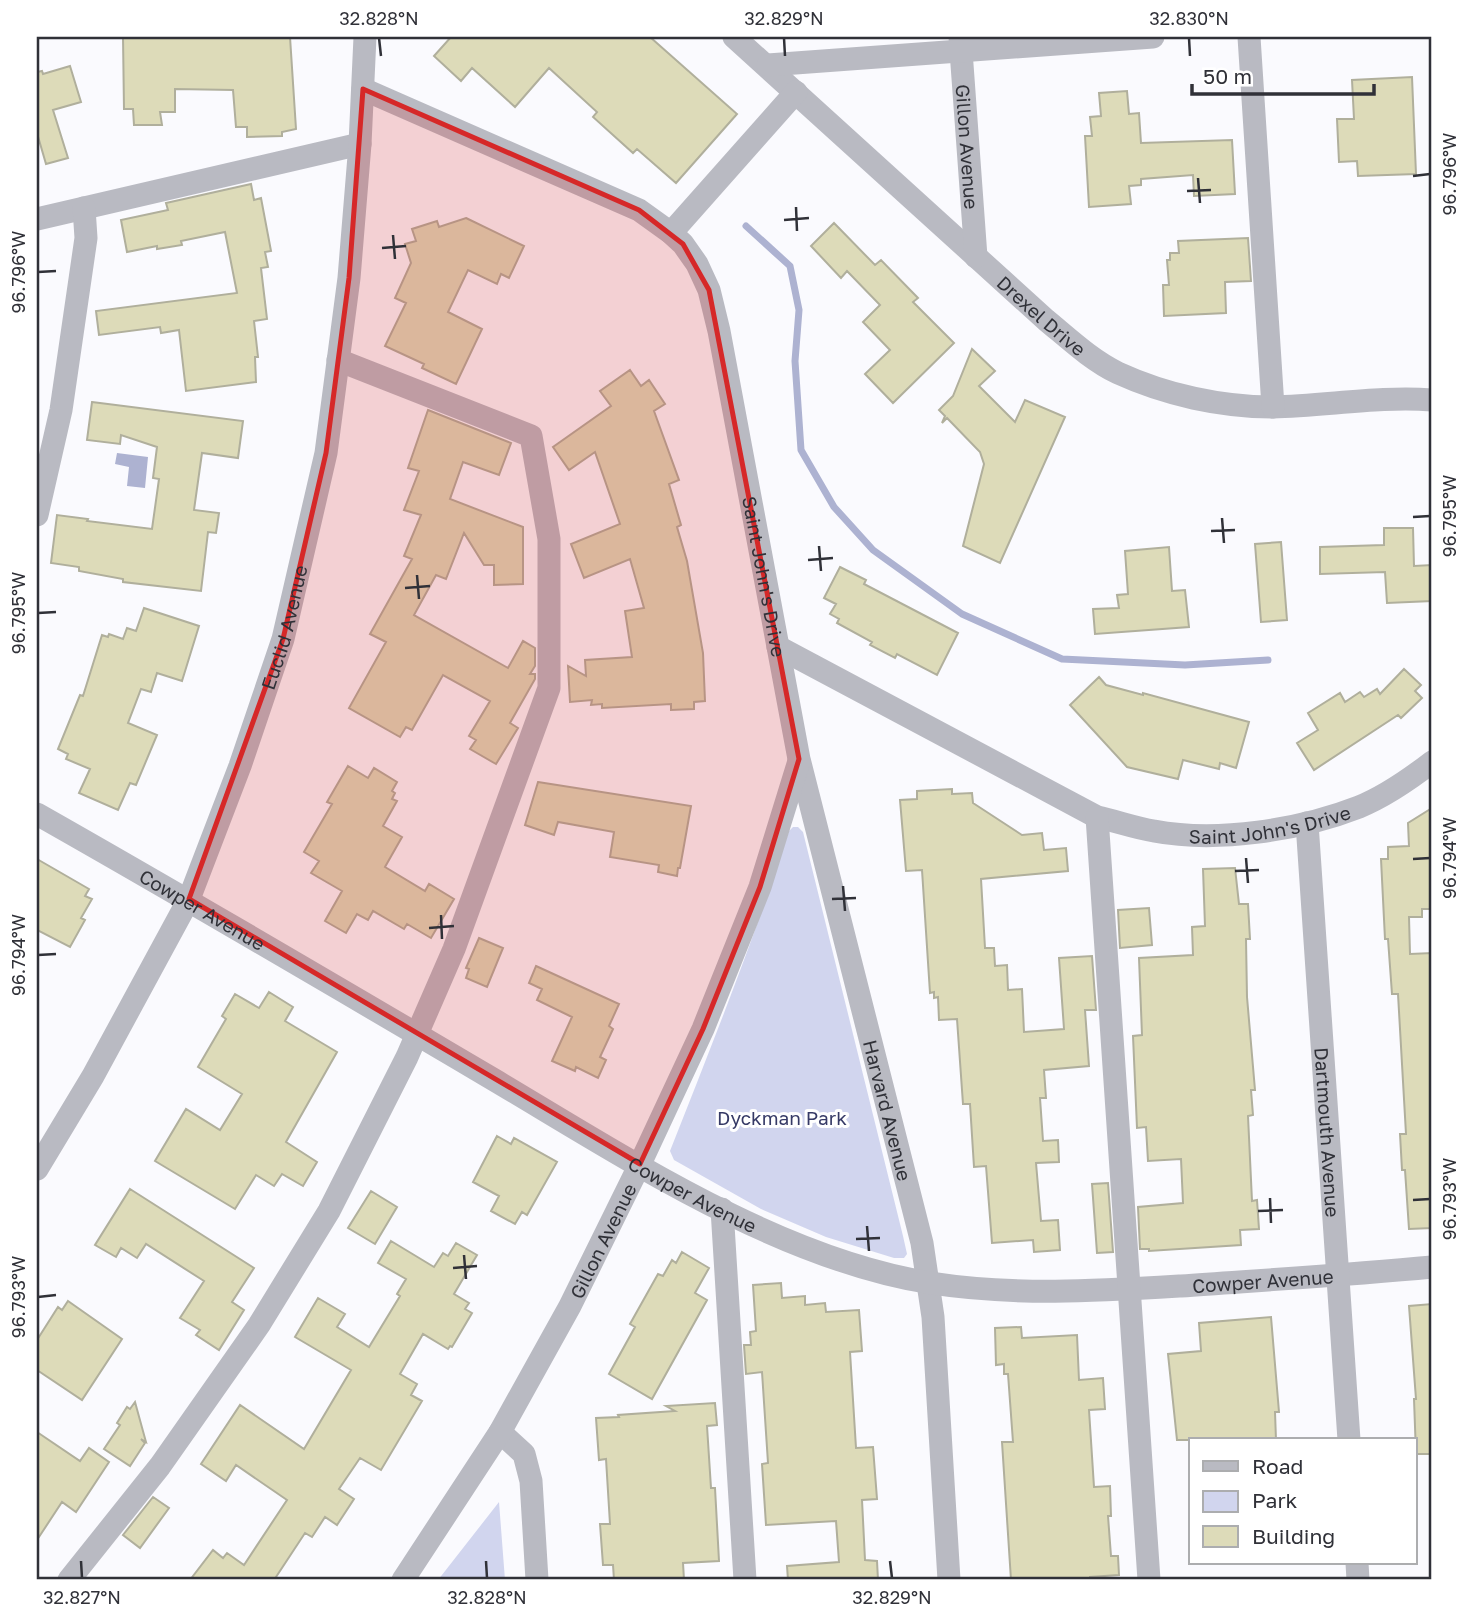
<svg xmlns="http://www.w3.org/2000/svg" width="1469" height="1617" font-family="'Golos Text',sans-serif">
  <rect width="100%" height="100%" fill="#fafafe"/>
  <path fill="#d1d5ee" d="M793,827H798L803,832L903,1236L907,1254L904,1258H894L826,1237L761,1209L674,1160L670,1151C712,1045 754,939 789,831Z
    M499,1502L505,1580H438Z"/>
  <path fill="#adb2d1" d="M117,453L148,457L145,488L127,486L129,467L115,464Z"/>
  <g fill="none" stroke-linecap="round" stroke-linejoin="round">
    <path stroke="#adb2d1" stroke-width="7" d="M746,226L790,266L799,310L795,361L801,450L834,507L873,550L962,614L1062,659L1185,665L1268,660"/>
  </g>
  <path fill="#dddbb9" stroke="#b0af9c" stroke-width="2" d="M123,37H290L296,129L282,132V136L247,137V127H236L233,90L175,89V112H160L162,125H134L133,109H124Z
    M451,37H650L737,114L676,183L637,149L633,153L593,117L597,112L549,68L515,107L472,68L461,81L434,56Z
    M70,66L81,102L53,110L68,158L46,164L37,133V72L42,71L43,74Z
    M1412,77L1416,174L1358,176L1357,161L1339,162L1337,119H1354L1352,80Z
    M1127,91L1129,114L1139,113L1141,143L1232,140L1235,194L1194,196L1193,175L1141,179V185L1129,186L1131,204L1089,207L1085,136H1092L1090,117L1101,116L1099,93Z
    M251,184L254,200L261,198L271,251L265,252L268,267L261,268L267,319L254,321L258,357H255L256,382L186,391L179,330L161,333L160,327L99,335L96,311L237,293L225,232L181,241L182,245L157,249V246L127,252L121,220L168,210L166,203Z
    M466,218L524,246L509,278L501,274L497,284L468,270L448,312L482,329L456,384L422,368L424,364L385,346L406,303L395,298L411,263L405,244L416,241L412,229L437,221L439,227Z
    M834,223L875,265L881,260L918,298L913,302L954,343L893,403L865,374L890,350L863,322L880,305L847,271L841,278L811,246Z
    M1248,238L1251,281L1225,282L1226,313L1164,316L1163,285H1169L1167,260H1170V253H1179L1178,241Z
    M972,349L995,371L979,386L1015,422L1025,400L1065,417L1000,563L963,546L984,464L980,452L947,418L942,423L945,416L939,410L953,396Z
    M630,370L641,386L649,380L665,404L654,411L679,480L669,484L681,525L677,527L687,561L703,653L705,701L694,702V709L671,710V704L602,708V704L591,705L592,700L570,702L568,666L586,676L585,660L632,657L625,611L644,608L630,559L584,578L571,544L620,524L595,452L569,470L553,447L611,406L600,391Z
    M92,402L243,421L238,458L202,453L194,510L219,513L216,533L208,532L201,591L123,582V579L79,571V567L51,563L57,515L88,519L87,521L152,529L159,479L153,478L157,447L121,435L120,444L87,440Z
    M428,410L511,443L499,475L463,462L450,499L523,527V584L494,585V565H484L464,533L446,579L436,575L414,615L508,668L523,641L535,648V666L530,674H535V679L510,723L518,728L496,764L470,749L476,740L469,736L490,701L443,675L412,730L406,727L400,737L349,708L386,642L370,634L412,559L404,556L421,515L404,510L419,471L408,468Z
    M1384,528H1413L1414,566L1432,565V601L1387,603L1385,572L1320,574V547L1384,545Z
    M1281,542L1287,620L1261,622L1255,544Z
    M1169,547L1172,591L1185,590L1189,627L1095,634L1093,609L1119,608L1117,595L1128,594L1125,551Z
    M840,567L866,580L864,584L958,633L937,675L897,654L895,658L870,645L872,642L837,623L839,619L830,614L836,604L824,598Z
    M144,608L199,626L182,681L157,673L151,692L141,689L128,723L157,735L136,785L130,783L118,810L79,793L90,769L66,759L68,754L58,749L80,695L83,696L102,635L108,637L109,634L123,639L127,628L136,631Z
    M1404,669L1421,685L1415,691L1422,698L1401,718L1398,715L1314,770L1297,743L1318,730L1308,713L1340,693L1345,702L1360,692L1364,697L1377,689L1380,694Z
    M1099,677L1106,685L1143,695V693L1249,722L1236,768L1220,763L1219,769L1183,760L1178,779L1127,767L1070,705Z
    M348,766L368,778L374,768L397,782L392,791L395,793L392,799L397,801L383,826L402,837L385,867L425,891L429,884L454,899L431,938L407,924L404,929L373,911L368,920L357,914L346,933L325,921L342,891L311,873L319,861L304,852L332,804L327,802Z
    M538,782L691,806L680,868H678L677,876L658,872L659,865L610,857L614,832L558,822L554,835L525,825Z
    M952,789V794L972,793L973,803L1022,835L1042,833L1044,850L1066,848L1068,871L981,879L985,948H994L995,966L1007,965L1008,990L1022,989L1024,1032L1064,1029L1059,958L1092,956L1096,1010H1085L1089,1066L1044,1070L1046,1098H1040L1043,1141L1058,1140L1059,1162L1036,1163L1041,1221L1058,1220L1060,1250L1034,1252L1033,1240L992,1243L986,1166L974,1167L970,1104H963L957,1019L939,1020L938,997L934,998V992L930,993L922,870L906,871L900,800L917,799V791Z
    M1432,808V909H1422V917H1409L1410,954L1432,953V1228L1409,1229L1405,1170H1402L1400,1134H1406L1398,994H1392L1388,939H1385L1381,859H1388V847L1409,846L1408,823Z
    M37,859L89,889L85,896L92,899L81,918L85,920L70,947L37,930Z
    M1235,868L1239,904H1248L1250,939H1246L1247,997L1255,1090H1251L1253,1115L1248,1116L1252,1201L1257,1200L1259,1229L1240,1230L1241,1245L1149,1251V1249H1140L1138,1207L1183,1203L1181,1159L1148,1161L1146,1127L1137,1128L1133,1036L1142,1035L1139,958L1193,955L1192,927L1205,926L1203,869Z
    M1149,908L1152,945L1120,948L1118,910Z
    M479,938L503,948L487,987L466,978L469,969L466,968Z
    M536,966L619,1004L609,1026L613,1029L600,1057L606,1060L598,1078L576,1067L575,1071L552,1061L572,1017L537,1000L542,989L529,983Z
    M269,992L293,1007L285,1021L337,1052L286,1142L317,1162L303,1186L282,1174L274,1186L256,1175L235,1209L155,1161L186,1109L220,1130L242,1094L198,1067L226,1019L222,1016L235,994L259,1008Z
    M497,1136L511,1144L514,1138L557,1162L527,1215L522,1212L515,1224L491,1211L499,1196L473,1182Z
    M1108,1183L1113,1252L1097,1253L1092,1184Z
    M130,1189L254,1268L232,1302L244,1310L219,1350L196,1335L200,1330L180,1318L204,1281L146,1244L137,1258L121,1248L116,1257L95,1245Z
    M371,1191L397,1207L375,1244L348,1228Z
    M391,1241L434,1267L443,1253L448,1256L456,1243L477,1255L454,1294L469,1303L465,1309L472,1313L452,1347L450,1346L448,1349L423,1334L400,1374L417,1384L411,1395L422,1401L381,1470L360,1458L339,1489L354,1499L337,1525L325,1517L312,1537L305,1533L274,1580H190L213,1550L223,1558L227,1553L244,1565L287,1500L236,1465L226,1481L201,1464L240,1405L304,1449L351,1370L295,1337L318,1298L345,1314L337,1327L369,1347L400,1296L397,1294L406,1279L378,1263Z
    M682,1252L709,1268L695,1293L707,1300L652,1399L609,1374L635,1327L630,1324L658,1274L663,1276L672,1260L676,1263Z
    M781,1283L782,1298L805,1296V1305L825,1303L826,1312L859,1310L862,1351L850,1352L856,1448L873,1447L877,1499L862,1500L865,1560L877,1561L878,1580H788L787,1566L839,1562L836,1521L766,1525L762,1464L768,1463L762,1372L746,1374L744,1345H751L750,1332L756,1331L753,1285Z
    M68,1301L122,1339L82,1400L37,1370V1340L58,1307L62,1310Z
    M1432,1304V1454H1416L1414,1399H1416L1409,1306Z
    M1271,1317L1279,1412H1275L1276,1440H1177L1168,1354L1201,1351L1199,1323Z
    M1021,1327L1022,1338L1077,1335L1079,1380L1103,1378L1105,1409L1089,1410L1094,1487L1110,1486L1111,1516H1108L1111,1556H1118L1119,1575L1090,1577V1580H1011L1002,1442H1013L1008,1374H1004V1364L996,1365L995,1328Z
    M135,1402L146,1442L141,1439L145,1443L130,1466L104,1449L120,1425L117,1423L127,1407L130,1409Z
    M715,1403L717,1425L707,1426L711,1488H715L719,1561L683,1563L684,1580H614L613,1565H603L600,1524H610L606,1459L599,1460L596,1418L619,1417L618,1415L675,1411L666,1406Z
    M37,1432L80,1461L89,1448L109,1462L76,1512L62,1502L37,1540Z
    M153,1497L169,1508L140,1548L123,1535Z"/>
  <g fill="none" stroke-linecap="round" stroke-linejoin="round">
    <g stroke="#b9bac2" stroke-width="23">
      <path id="s1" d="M734,37L1046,320C1068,338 1091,360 1118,373C1166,395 1221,407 1273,407C1326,406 1379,396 1432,400"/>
      <path id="s2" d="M960,37L976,257"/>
      <path d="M1249,37L1273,407"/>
      <path d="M768,65L1153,37"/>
      <path id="s3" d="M363,89L639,210L671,233L683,244L697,264L709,290L719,331L799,759L922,1243L933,1317L949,1580"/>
      <path d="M37,219L360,144"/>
      <path d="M671,233L796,92"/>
      <path d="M37,515L61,410L86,238L84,208"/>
      <path id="s4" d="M778,647L1097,817C1116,821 1135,828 1154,831C1217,843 1300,830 1359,807C1386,796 1410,779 1432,762"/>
      <path id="s5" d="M37,814C189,900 340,989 491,1078C623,1156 778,1259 931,1283C1015,1296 1097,1291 1181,1286C1265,1280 1349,1275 1432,1267"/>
      <path d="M1097,817L1149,1580"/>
      <path id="s6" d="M1307,823L1349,1440"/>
      <path id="s7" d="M37,1169L93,1076L189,899L240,766L283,639L326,453L349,278L360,144L365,37"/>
      <path d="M722,1209L745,1580"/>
      <path d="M500,1432L524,1454L531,1481L537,1580"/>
      <path d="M1357,1563L1358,1580"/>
      <path d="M69,1580L160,1466L259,1325L329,1211L407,1057L454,949L549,688V539L531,436L338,360"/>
      <path id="s8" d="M403,1580L500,1432L570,1306L640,1164L703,1029L760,887L799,761"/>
    </g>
  </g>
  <path fill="#d62828" fill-opacity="0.2" stroke="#d62828" stroke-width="5" stroke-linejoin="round" d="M363,89L639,210L683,244L709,290L799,759L760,887L703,1029L640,1164L189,899L283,639L326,453L349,278Z"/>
  <path fill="none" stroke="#303138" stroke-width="2.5" d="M379,38L381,56M784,38L785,56M1189,38L1190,56M1413,176L1430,174M1198,178L1200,203M1187,191L1211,190M796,207L797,231M784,220L809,218M393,235L395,259M382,248L406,246M38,272L56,271M1413,517L1430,516M1222,518L1224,543M1211,531L1235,530M819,546L821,571M808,560L833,558M417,575L419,599M405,588L430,586M38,613L56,612M1246,858L1248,883M1413,859L1430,858M1235,871L1259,870M843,886L845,911M832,899L856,898M441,915L442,939M429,928L454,926M38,955L56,954M1270,1198L1271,1223M1413,1200L1430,1199M1258,1211L1283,1210M867,1226L869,1251M856,1239L880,1238M464,1255L466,1279M453,1268L477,1266M38,1297L56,1295M81,1561L82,1578M486,1561L487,1578M890,1561L892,1578"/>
  <g text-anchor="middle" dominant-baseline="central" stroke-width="6" stroke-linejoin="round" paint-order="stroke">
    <g font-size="19" fill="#303138" stroke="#fff">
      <text stroke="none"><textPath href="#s2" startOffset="110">Gillon Avenue</textPath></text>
      <text stroke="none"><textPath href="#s1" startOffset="415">Drexel Drive</textPath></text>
      <text stroke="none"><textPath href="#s3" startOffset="702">Saint John's Drive</textPath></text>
      <text stroke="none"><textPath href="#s7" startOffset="598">Euclid Avenue</textPath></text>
      <text stroke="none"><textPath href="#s4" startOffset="537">Saint John's Drive</textPath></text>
      <text stroke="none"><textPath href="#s5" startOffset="191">Cowper Avenue</textPath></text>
      <text stroke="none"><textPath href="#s3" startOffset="1250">Harvard Avenue</textPath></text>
      <text stroke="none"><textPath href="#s6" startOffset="310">Dartmouth Avenue</textPath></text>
      <text stroke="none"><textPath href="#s5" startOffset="758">Cowper Avenue</textPath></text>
      <text stroke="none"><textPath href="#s8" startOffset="394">Gillon Avenue</textPath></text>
      <text stroke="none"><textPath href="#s5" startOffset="1346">Cowper Avenue</textPath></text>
    </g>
    <g font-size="19" fill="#363a66" stroke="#fff">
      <text x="782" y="1117">Dyckman Park</text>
    </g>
  </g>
  <rect width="1469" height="1617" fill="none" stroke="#ffffff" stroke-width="77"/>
  <rect x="1189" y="1438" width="228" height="126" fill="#ffffff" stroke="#acadaf" stroke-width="2"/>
  <rect x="1203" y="1461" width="35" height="10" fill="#b9bac2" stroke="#acadaf" stroke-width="2"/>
  <text x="1252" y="1474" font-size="21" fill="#303138">Road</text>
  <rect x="1203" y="1491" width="35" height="21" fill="#d1d5ee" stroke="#acadaf" stroke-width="2"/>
  <text x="1252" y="1508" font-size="21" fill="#303138">Park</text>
  <rect x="1203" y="1526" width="35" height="21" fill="#dddbb9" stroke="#acadaf" stroke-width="2"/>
  <text x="1252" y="1544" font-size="21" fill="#303138">Building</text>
  <path d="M1192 84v10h182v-10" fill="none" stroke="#303138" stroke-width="3.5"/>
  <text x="1203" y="84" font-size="21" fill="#303138" stroke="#ffffff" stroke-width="5" paint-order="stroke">50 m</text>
  <rect x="38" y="38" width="1392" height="1540" fill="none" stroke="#303138" stroke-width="2.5"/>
  <g font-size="18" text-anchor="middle" fill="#303138">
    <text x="379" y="25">32.828°N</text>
    <text x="784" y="25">32.829°N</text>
    <text x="1189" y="25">32.830°N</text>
    <text transform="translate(1450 174) rotate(-90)" y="6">96.796°W</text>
    <text transform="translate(19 272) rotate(-90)" y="6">96.796°W</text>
    <text transform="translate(1450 516) rotate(-90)" y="6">96.795°W</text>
    <text transform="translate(19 613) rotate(-90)" y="6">96.795°W</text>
    <text transform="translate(1450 858) rotate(-90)" y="6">96.794°W</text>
    <text transform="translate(19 955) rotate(-90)" y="6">96.794°W</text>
    <text transform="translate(1450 1199) rotate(-90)" y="6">96.793°W</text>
    <text transform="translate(19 1297) rotate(-90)" y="6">96.793°W</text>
    <text x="82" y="1604">32.827°N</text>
    <text x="487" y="1604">32.828°N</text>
    <text x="892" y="1604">32.829°N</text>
  </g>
</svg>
